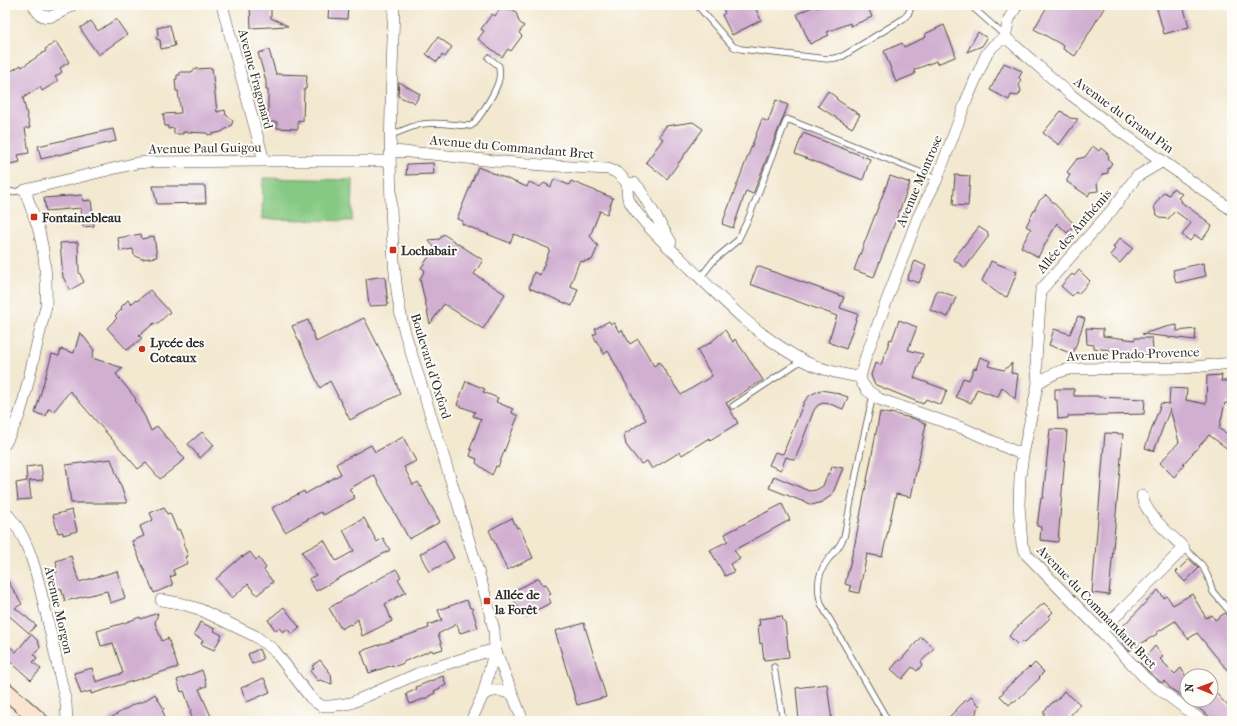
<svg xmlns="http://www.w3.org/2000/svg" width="1237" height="726" font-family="'IM FELL French Canon',serif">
  <rect width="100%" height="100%" fill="#fdfcf7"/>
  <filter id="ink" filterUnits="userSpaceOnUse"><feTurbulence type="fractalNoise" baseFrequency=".025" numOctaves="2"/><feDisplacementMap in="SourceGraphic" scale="8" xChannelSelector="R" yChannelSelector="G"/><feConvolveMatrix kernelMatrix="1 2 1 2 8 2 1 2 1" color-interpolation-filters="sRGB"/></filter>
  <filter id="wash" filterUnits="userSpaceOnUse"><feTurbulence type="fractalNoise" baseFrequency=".012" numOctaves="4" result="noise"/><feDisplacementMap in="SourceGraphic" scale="16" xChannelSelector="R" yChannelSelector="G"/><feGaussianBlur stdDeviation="0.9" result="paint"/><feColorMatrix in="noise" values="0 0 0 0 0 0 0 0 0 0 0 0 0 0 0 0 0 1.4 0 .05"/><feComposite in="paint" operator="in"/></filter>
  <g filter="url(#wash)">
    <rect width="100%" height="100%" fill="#f3e8d0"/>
    <path fill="#86c983" stroke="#587a57" d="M263,178L353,180L352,221L262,219Z"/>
    <g id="blocks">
      <path fill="#d1afd1" d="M250,5H271V18L288,26L251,28Z
        M329,5H348L347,19L328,18Z
        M721,5H754L761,20L732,35L722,15L725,13Z
        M816,5L817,8L825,5H867L872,17L851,26L850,23L827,32L829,35L810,44L797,14Z
        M1048,5H1106L1075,56L1063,49L1064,46L1034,29Z
        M1156,5H1183L1189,27L1164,34Z
        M512,9L516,12L519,22L524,26L519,33L522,36L511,51L508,49L502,57L478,39L484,31L481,29L492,14L495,16L499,10Z
        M116,19L127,35L98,55L80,28L91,21L98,31Z
        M170,25L175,46L161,49L160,40L156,39L158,34L157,28Z
        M944,25L955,53V57L937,64L936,61L914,70L915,74L896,82L884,51L902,43L904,47L926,37L925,34Z
        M978,32L987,38L982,46L967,52Z
        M438,37L452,47L445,57L442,55L437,62L426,54Z
        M56,42L69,62L60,68L62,72L55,77L58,81L42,91L40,87L23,98L30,128H25L29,153L18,155L20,162L5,165V75L21,65L22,67L46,51L45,49Z
        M269,50L276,74L307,75L306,89H304L303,121L298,120V129L277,128V122H268V90H266V81L258,53Z
        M1004,63L1022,71L1019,78L1021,80L1019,84L1021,91L1018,96L1011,95L1009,100L990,90Z
        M212,68L217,112L225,110L226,115L233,121L231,126L221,132L208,135L207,133L183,132V134H174V128L168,129V126H165L163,114L181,113L178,91H176L175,79H177V75H180V72H192V71L196,69Z
        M399,82L420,94L415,103L410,100L409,101L398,96Z
        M828,91L837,98L836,99L860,115L852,128L818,106Z
        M776,100L788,105L753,194L746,191L733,228L722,224L762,119L768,122Z
        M1061,111L1070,118L1078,119L1059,145L1043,133Z
        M693,122L703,129L667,179L646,162L663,139L659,136L666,126Z
        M113,129L116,141L41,159L38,146Z
        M803,133L870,159L863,180L795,154Z
        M1093,146L1099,151L1101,148L1108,154L1109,160L1112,163L1108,169V173L1103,174L1097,183L1098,191L1090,192L1088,196L1067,182V180L1070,175L1067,172L1077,159L1085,157Z
        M433,163L434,174L406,175L407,164Z
        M478,167L527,187L529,182L540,187L544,183L551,187L554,179L569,185L571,181L613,198L607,214L600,211L590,236L598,246L592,260L579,262L570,286L578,289L572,306L529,288L534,272L540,275L550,249L514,234L510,243L462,224L463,221L457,219Z
        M955,175L970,176L968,206L953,205Z
        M890,176L910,183L874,277L854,270Z
        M153,186H205L206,203L157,204Z
        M1173,188L1182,194L1178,198L1182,201L1181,202L1207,221L1206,222L1212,226L1202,240L1195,235L1190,241L1182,235L1191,223L1175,211L1168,219L1161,218L1156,214L1154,206L1164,192L1169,195Z
        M82,195L83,201L91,200L94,226L83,227L81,208L46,211L44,198Z
        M1046,195L1075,225L1067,233L1057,223L1038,257L1021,247L1031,229L1026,226L1039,201Z
        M979,227L988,233V237L965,268L953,259Z
        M141,234L142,239L154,236L157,257L142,259L134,255L133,249L120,251L118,238Z
        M443,234L483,260L474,274L505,294L483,329L444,304L430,324L420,279L425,270L421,268L435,248L428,240L440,239Z
        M1120,238L1133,248L1120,263L1110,255L1115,249L1113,247Z
        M78,242L79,272L84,282L70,290L63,277L60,243Z
        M915,261L926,266L919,283L907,279Z
        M991,261L1017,272L1007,297L999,294L982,281Z
        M1203,263L1206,276L1176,283L1173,270Z
        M757,266L844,297L840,308L858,314L846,349L828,342L837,316L750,284Z
        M1079,270L1090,281L1078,294L1076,292L1072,296L1061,286L1072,274L1074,276Z
        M378,277H385L388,305L369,306L366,279Z
        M150,290L170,312L156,325L154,323L139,336L142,338L127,350L107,328L117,318L115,316L122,309L121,307L128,300L131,304L136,300L137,301Z
        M937,290L956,297L948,317L930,310Z
        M1078,316L1085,319L1073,354L1049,345L1054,329L1070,334Z
        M364,318L394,377L400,394L350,420L330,381L320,388L292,326L308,320L316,342Z
        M899,320L917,327L908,350L923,354L914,378L947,390L941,405L926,399L923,404L876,385L874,383L871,375L875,363L881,365L890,339L892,340Z
        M609,321L611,324L614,323L619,332L622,330L630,344L638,339L654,366L659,362L681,395L712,376L697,350L710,343L725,330L733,342L735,339L763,380L726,403L738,423L710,440L709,438L682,455L680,452L652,469L647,461L641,464L626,445L624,434L646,420L608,351L604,354L593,335L597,333L595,329Z
        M1177,325V331L1196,329L1195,340L1142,334L1166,327Z
        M1086,328L1103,329V336L1135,340V338H1152L1153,351H1149V356H1133V353L1094,348V345L1087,344Z
        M80,332L94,350L92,358L123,368L116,374L136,399L135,400L145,417L151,431L157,426L185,459L160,479L146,463L138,469L70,391L54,411L48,409L46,416L35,413L52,354L59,356L61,349L74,353Z
        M980,357L990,361L988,366L1004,370L1012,363L1011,373L1018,374L1015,399L1002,387L998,397L977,389L971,403L956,397L963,378L969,380L974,368L976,369Z
        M1222,375L1221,381H1232V403H1225L1219,429L1232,436V452L1209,435L1183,464L1184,465L1174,477L1160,463L1179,442L1170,409L1154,451L1145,448L1161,403L1169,404L1170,388L1187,389L1186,400L1206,404L1207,376Z
        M466,381L485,389L483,392L498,398L496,402L513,409L512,413L518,416L498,467L496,466L492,475L476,463L477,459L470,456L472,450L470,449L481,419L473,416L475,412L457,405Z
        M1055,389H1074V396H1098V397L1145,399L1144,414L1068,416V418L1058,419L1057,400H1055Z
        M821,390L833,392L848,397L843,409L830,404L823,403L818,405L814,410L795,460L786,457L781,470L769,465L775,452L783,454L804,402L810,395Z
        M880,412L890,414V413L915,419L926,424L911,497L896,494L882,557L867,554L859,593L850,591L851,586L845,584L855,543Z
        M1050,429L1067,430L1058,542L1040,540L1041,527L1037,526L1041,498H1043Z
        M202,432L214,445L200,458L188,444Z
        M1105,433L1123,434L1109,595L1092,593Z
        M403,437L416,461L404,467L413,485L418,482L440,522L409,539L374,475L349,489L355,498L323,515L321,512L285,532L272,508L304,491L305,494L341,474L336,464L371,445L375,452Z
        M111,459L127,503H71L66,465Z
        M41,465L43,480L29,481L31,499L18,500L16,483L27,481L26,467Z
        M832,466L843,468L832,495L822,502L812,505L769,488L774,476L809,491L816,490L823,486L828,473L830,474Z
        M782,504L790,520L734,550L740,559L730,564L734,572L725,576L710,550L728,541L725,534Z
        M164,507L167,514L170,513L177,530L179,529L185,543H183L188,556L185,557L188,563L173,570L175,575L170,577L173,585L154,593L132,541L144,536L140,526L153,520L150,513Z
        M72,510L77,531L63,535V532L58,533L53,515Z
        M364,518L377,542L383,538L390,550L316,591L309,579L316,575L302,552L324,540L336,561L354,551L343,530Z
        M512,518L517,528L519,527L522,533L533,558L507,570L489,530Z
        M444,540L454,558L429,572L420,554Z
        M250,552L256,560L259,558L266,568L264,570L273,582L257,595L248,584L232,598L216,579L242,556L243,557Z
        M71,556L79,582L117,571L125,598L110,603L107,591L65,601L61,588L52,591L48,574L57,572L56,567L57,566L56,561Z
        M1189,559L1199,568L1185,582L1176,572Z
        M396,569L401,577L398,579L406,592L385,604L392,621L362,636L358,619L351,625L350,624L341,629L329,608Z
        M5,576L22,604L15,608L36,625L29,633L6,613L5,614Z
        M539,578L543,585L546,584L551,594L548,596L551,603L526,615L523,609L520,610L514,600L518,598L514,591Z
        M1158,590L1164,598L1167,596L1173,605L1192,594L1206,618L1212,615L1215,620L1225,613L1232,620V676L1197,633L1188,639L1175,621L1156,633L1157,634L1129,651L1122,643L1124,642L1116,633Z
        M467,600L470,608H472L478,628L460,633L457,624L438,634L443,649L433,652L432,650L403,662L404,663L393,667V665L369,673L361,651L429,628L428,625L442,620L438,610Z
        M1044,603L1053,612L1049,616L1050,618L1024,643L1022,641L1018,645L1009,636L1023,621Z
        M284,607L300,628L292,634L287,629L283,632L279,628L276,631L268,620Z
        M158,613L155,623L162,641L168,638L178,667L91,694V691L81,694L74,673L92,668L96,682L123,673L113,643L101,646L97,631L124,623L140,617L141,619Z
        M782,616L783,621H785L789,657L764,660L762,643L760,644L758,625H760L759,619Z
        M200,622L215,629L214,631L222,635L214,650L201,644L203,640L194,635Z
        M584,623L606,697L577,705L555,631Z
        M31,634L38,641L40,647L34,655L37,658L33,662L41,669L31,680L5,657V642L16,652Z
        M921,637L934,648L921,662L923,664L917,671L912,667L902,679L891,669L899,660L900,661Z
        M1155,646L1163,657L1160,659L1175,674L1181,668L1187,678V699L1171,689L1164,681L1162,683L1151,674L1140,663Z
        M259,649L263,659L252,664L248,654Z
        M320,660L331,674L332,684L320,680L318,681L310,671L314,668L312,666Z
        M1035,663L1044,672L1039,677L1040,678L1015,702L1013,701L1009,705L1000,696L1004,691V690L1029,667L1030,668Z
        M202,670L207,686L199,689L213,721H193L190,712L191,711L184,691L181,692L177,680Z
        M443,676L446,685L434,691L435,693L429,696V697L410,704L406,694L417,689L416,687Z
        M264,678L270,692L247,702L241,688Z
        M827,684L832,721H799L796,688Z
        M1211,688L1226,704L1232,709V721H1215L1188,700H1211Z
        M1064,691L1080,704L1066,721H1051L1044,715V711L1054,701H1056Z
        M155,694L164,709L162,710L165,716L157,721H105L136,703V704L144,701Z
        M971,697L980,706L976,710L977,712L968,721H945L966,700L967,701Z"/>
    </g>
  </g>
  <g filter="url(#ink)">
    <use href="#blocks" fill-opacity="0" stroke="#494744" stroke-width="1"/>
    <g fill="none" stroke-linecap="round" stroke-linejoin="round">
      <g stroke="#494744" stroke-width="7">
        <path id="service" d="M697,5L729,42L734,47L741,49L827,59L835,58L843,56L903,19L908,14L912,5
          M970,5L1005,36
          M390,135C401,132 413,125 423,124C438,121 456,126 471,126C480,118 497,90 499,79C500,75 499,70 499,66L489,58
          M5,193L25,190
          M700,278L714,260L738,240L749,217L787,119L937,179
          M873,395L862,444L844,537C842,541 840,545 837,549C834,553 830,557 827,561C817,574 817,590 821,604L888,721
          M733,406L802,360
          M1184,548L1202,565L1208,577L1213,592L1232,614
          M774,667L783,721"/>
      </g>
      <g stroke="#494744" stroke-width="12">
        <path id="minor" d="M34,5C42,26 59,14 72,5
          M222,5L264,161
          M394,5C392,80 388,155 392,230C394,265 396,299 405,333L453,487L487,601L494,630L495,649L523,721
          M1005,37L1070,94L1108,123L1232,210
          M390,151C419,152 447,156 476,159C520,164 564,167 608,169C617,171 621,176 627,183C627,188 627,193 628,198C635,215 665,244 679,257C718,295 754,334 802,360C821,370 839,374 860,377L862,383L867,390L879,399L965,429L1023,455L1020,477L1019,505L1022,545L1027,555L1101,631L1146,679L1202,721
          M627,183H634L639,188L671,242
          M860,377L866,356L918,217L937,179L967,99L986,55L993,46L1005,37L1009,19L1017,5
          M1038,383C1048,376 1058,371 1070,369L1184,368L1232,363
          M5,444L19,416L24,399L46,306C47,281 45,255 39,231C35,217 29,204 25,190L137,163L148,162L264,161H390
          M1023,455L1038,383L1036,360L1041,290L1112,210L1136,177L1163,161
          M5,512C30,536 38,580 46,613C53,643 59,673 66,703L67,721
          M161,600L179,603L199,609L255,636L274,650L310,697L317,703L322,706H331L351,703L417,674L433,668L495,649
          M1101,631L1184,548C1170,534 1146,515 1142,496
          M483,695C494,689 502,690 513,695
          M471,721L483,695L495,649"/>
      </g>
      <g stroke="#494744" stroke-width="18">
        <path id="secondary" d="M5,690L40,721"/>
      </g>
      <use href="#service" stroke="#fff" stroke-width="5.5"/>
      <use href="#minor" stroke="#fff" stroke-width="11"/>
      <use href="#secondary" stroke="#fce5d0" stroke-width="16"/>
    </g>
  </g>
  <g fill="#c8321e" stroke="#fdfcf7" stroke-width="1.5">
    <rect x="30" y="213" width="8" height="8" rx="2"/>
    <rect x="389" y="246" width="8" height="8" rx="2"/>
    <circle cx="142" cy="349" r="4"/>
    <rect x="483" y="597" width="8" height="8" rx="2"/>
  </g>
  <g text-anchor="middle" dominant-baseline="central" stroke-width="4" stroke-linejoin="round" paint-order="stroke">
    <g font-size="13" fill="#2b2b2b" stroke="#fdfcf7">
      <text transform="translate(256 79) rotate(75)">Avenue Fragonard</text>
      <text transform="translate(1124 115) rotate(36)">Avenue du Grand Pin</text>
      <text transform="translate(512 147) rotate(5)">Avenue du Commandant Bret</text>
      <text transform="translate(205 148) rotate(-1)">Avenue Paul Guigou</text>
      <text transform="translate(919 181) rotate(-67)">Avenue Montrose</text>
      <text transform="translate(1074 231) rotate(-49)">Allée des Anthémis</text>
      <text transform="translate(1133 354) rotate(-2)">Avenue Prado-Provence</text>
      <text transform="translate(431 366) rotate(73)">Boulevard d'Oxford</text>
      <text transform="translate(1097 607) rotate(46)">Avenue du Commandant Bret</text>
      <text transform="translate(59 610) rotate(77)">Avenue Morgon</text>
    </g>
    <g font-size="13" font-weight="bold" fill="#2b2b2b" stroke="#fdfcf7" text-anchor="start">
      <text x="42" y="217">Fontainebleau</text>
      <text x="401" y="250">Lochabair</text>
      <text x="150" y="342">Lycée des<tspan x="150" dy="15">Coteaux</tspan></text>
      <text x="495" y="594">Allée de<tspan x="495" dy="15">la Forêt</tspan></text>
    </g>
  </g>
  <rect width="1237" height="726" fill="none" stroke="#fdfcf7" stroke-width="20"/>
  <g transform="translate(1199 688) rotate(271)"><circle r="19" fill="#fdfcf7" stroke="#a9a8a5"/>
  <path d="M0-3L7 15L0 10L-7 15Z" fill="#c8321e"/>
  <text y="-6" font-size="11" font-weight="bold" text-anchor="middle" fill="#2b2b2b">N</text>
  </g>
</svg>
